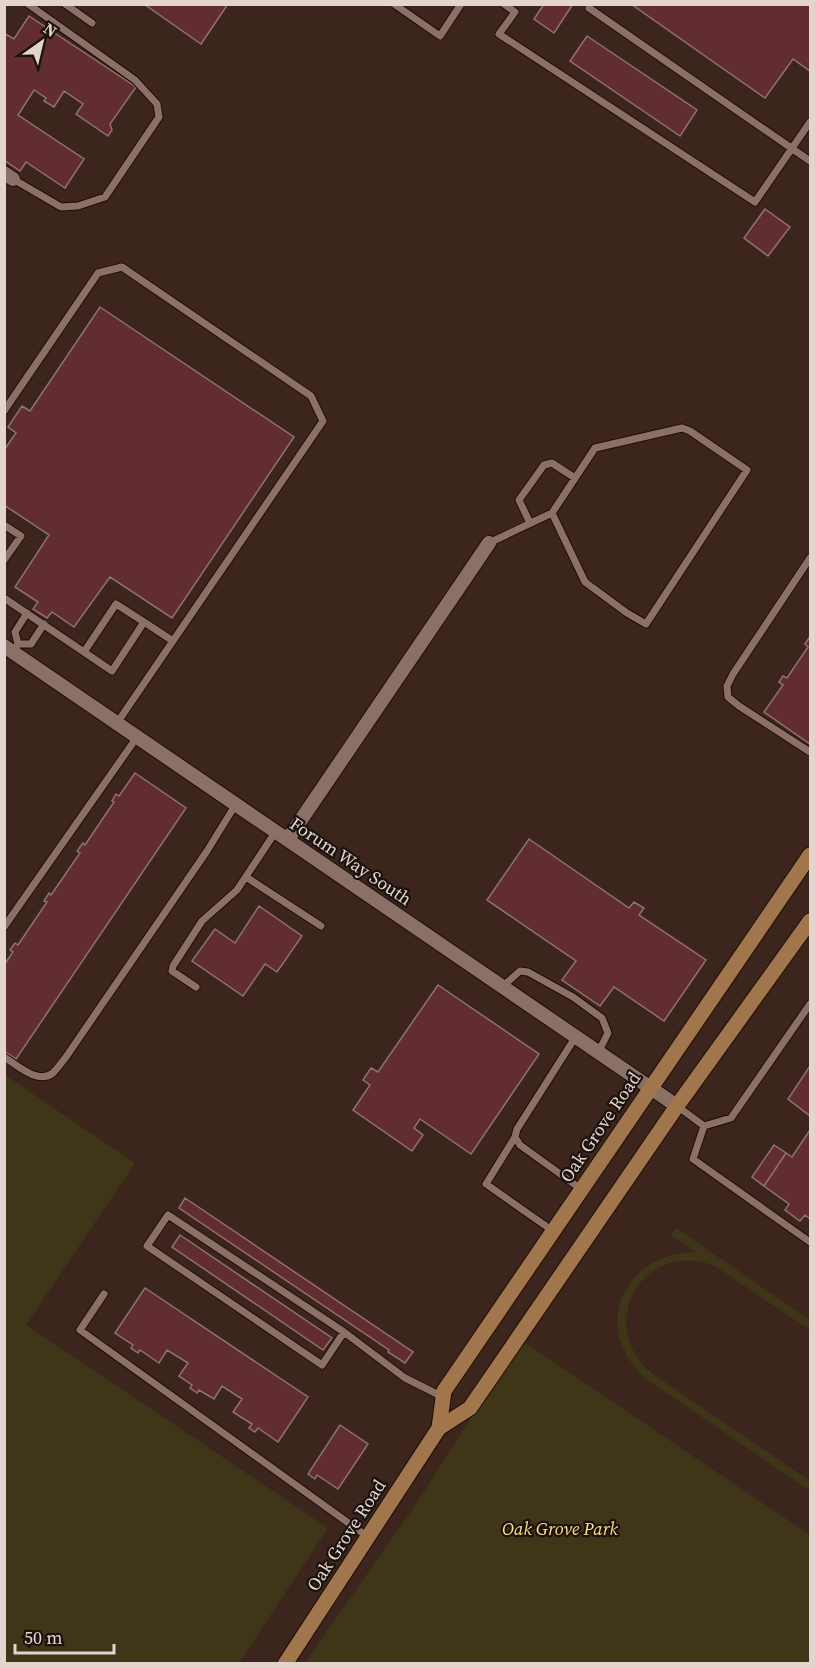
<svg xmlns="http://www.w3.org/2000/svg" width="815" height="1668" font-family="'Source Serif 4',serif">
  <rect width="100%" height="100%" fill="#3b251c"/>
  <path fill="#3f3518" d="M5,1075L135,1163L26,1325L328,1528L239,1663H5Z
    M676,1228L810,1320V1330L715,1266C643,1238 593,1325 653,1374L810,1481V1491L649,1381C589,1333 620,1253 695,1252L671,1235Z
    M521,1340L810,1535V1663L304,1664L416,1504Z"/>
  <path fill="#612d31" stroke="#8f7272" stroke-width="1.5" d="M144,4H228L201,44Z
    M544,4H573L554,33L534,19Z
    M631,4H810V71L793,59L765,98Z
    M29,16L136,87L110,124L112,130L108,136L76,114L83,104L64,91L54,107L44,101L46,98L34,90L18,115L84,159L65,188L26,162L20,171L4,160V33L14,39Z
    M587,36L697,110L680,136L570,61Z
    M765,209L790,227L768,256L744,238Z
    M100,307L294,437L172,618L110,577L74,627L52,612L47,618L33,609L38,602L15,587L49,535L4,505V450L16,433L8,427L22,406L30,411Z
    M809,638L810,639V744L764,712L783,685L779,682L783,676L787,678L808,647L805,644Z
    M135,773L186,808L16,1059L4,1051V965L13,952L10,950L15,943L18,945L47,902L44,901L49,893L51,895L80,853L77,851L83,843L85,845L114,802L112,801L116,794L119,796Z
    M529,839L629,908L634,902L644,908L639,915L706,960L664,1021L614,987L600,1006L562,980L576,961L487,900Z
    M259,906L302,936L277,972L265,964L243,996L192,961L215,929L235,943Z
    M438,985L539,1054L471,1154L420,1119L414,1128L423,1135L412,1151L353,1110L370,1085L363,1080L371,1068L378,1072Z
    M810,1066V1116L788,1099Z
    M810,1130V1219L805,1215L800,1221L785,1210L789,1204L764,1186L786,1153L792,1157Z
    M774,1145L786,1153L764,1186L752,1177Z
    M185,1198L413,1352L405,1363L388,1352L389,1350L179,1208Z
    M180,1235L332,1338L323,1350L172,1247Z
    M145,1288L308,1397L278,1442L258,1428L255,1432L249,1428L252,1424L233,1412L242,1399L222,1386L214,1399L199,1390L197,1393L190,1388L192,1385L179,1376L188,1363L167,1350L159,1363L140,1350L138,1353L131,1348L133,1345L115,1333Z
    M340,1425L368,1444L338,1489L317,1475L315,1479L308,1474Z"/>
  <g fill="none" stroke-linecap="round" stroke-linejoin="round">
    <g stroke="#210d06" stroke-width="9">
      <path id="lane" d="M65,4L92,23
        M394,4L440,36L461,4
        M504,4L515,12L499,34L755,202L810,122
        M589,8L810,161
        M13,179L61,207L78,206L105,197L159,117L157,104L135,80L28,4
        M4,411L98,273L122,267L311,396L323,421L117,723
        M530,523L519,500L544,465L552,463L575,478
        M4,525L21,536L4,560
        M489,543L552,513L595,448L682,428L690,431L747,470L646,624L627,613L585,582L552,513
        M810,558L733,674L727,686L728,697L739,706L810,752
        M4,598L112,671L144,622L173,641
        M18,644H31L44,624
        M13,652L18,644L15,632L27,613
        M84,652L116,604L144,622
        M246,877L321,926
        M4,927L137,737
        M503,986L520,971L528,972L573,997L602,1018L608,1033L599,1051
        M196,987L172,971L173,966L202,921L237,890L276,831
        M576,1036L517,1129L515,1137L520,1145L581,1189
        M4,1057C17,1065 38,1085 53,1073C58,1068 62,1062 66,1057L207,851L236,804
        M677,1106L704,1126L731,1118L810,1004
        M704,1126L693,1159L810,1242
        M515,1137L486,1184L553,1231
        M104,1294L80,1330L368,1537
        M344,1332L322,1365L147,1246L168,1215L344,1332L405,1378L443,1397"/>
    </g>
    <g stroke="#210d06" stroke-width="16">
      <path id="street" d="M4,173L13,179
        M4,646L677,1106
        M288,839L489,543"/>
    </g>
    <g stroke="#210d06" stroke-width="17">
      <path id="secondary" d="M439,1428L444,1391L810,855
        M285,1664L439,1428L470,1408L677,1106L810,921"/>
    </g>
    <use href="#lane" stroke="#8b7067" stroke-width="7"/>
    <use href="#street" stroke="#8b7067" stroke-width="14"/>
    <use href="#secondary" stroke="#a1764c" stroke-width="15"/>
  </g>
  <g text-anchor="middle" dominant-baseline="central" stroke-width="4.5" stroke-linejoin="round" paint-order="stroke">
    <g font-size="18" fill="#e3d4ce" stroke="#1b110d">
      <text transform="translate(351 861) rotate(34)">Forum Way South</text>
      <text transform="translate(600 1127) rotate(-56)">Oak Grove Road</text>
      <text transform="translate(346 1535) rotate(-57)">Oak Grove Road</text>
    </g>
    <g font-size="18" font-style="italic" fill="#fbe08e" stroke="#1b110d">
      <text x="560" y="1528">Oak Grove Park</text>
    </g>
  </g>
  <rect width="815" height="1668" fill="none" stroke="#e3d4ce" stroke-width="12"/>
  <g transform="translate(42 42) rotate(34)" stroke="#1b110d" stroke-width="4.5" paint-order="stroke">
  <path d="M0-4.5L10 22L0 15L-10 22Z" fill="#e3d4ce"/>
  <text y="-9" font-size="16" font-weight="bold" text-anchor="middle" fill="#e3d4ce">N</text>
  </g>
  <path d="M15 1644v9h99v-9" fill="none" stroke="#e3d4ce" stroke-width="3"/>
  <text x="24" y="1644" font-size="18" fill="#e3d4ce" stroke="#1b110d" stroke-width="4.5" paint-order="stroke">50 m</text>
</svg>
